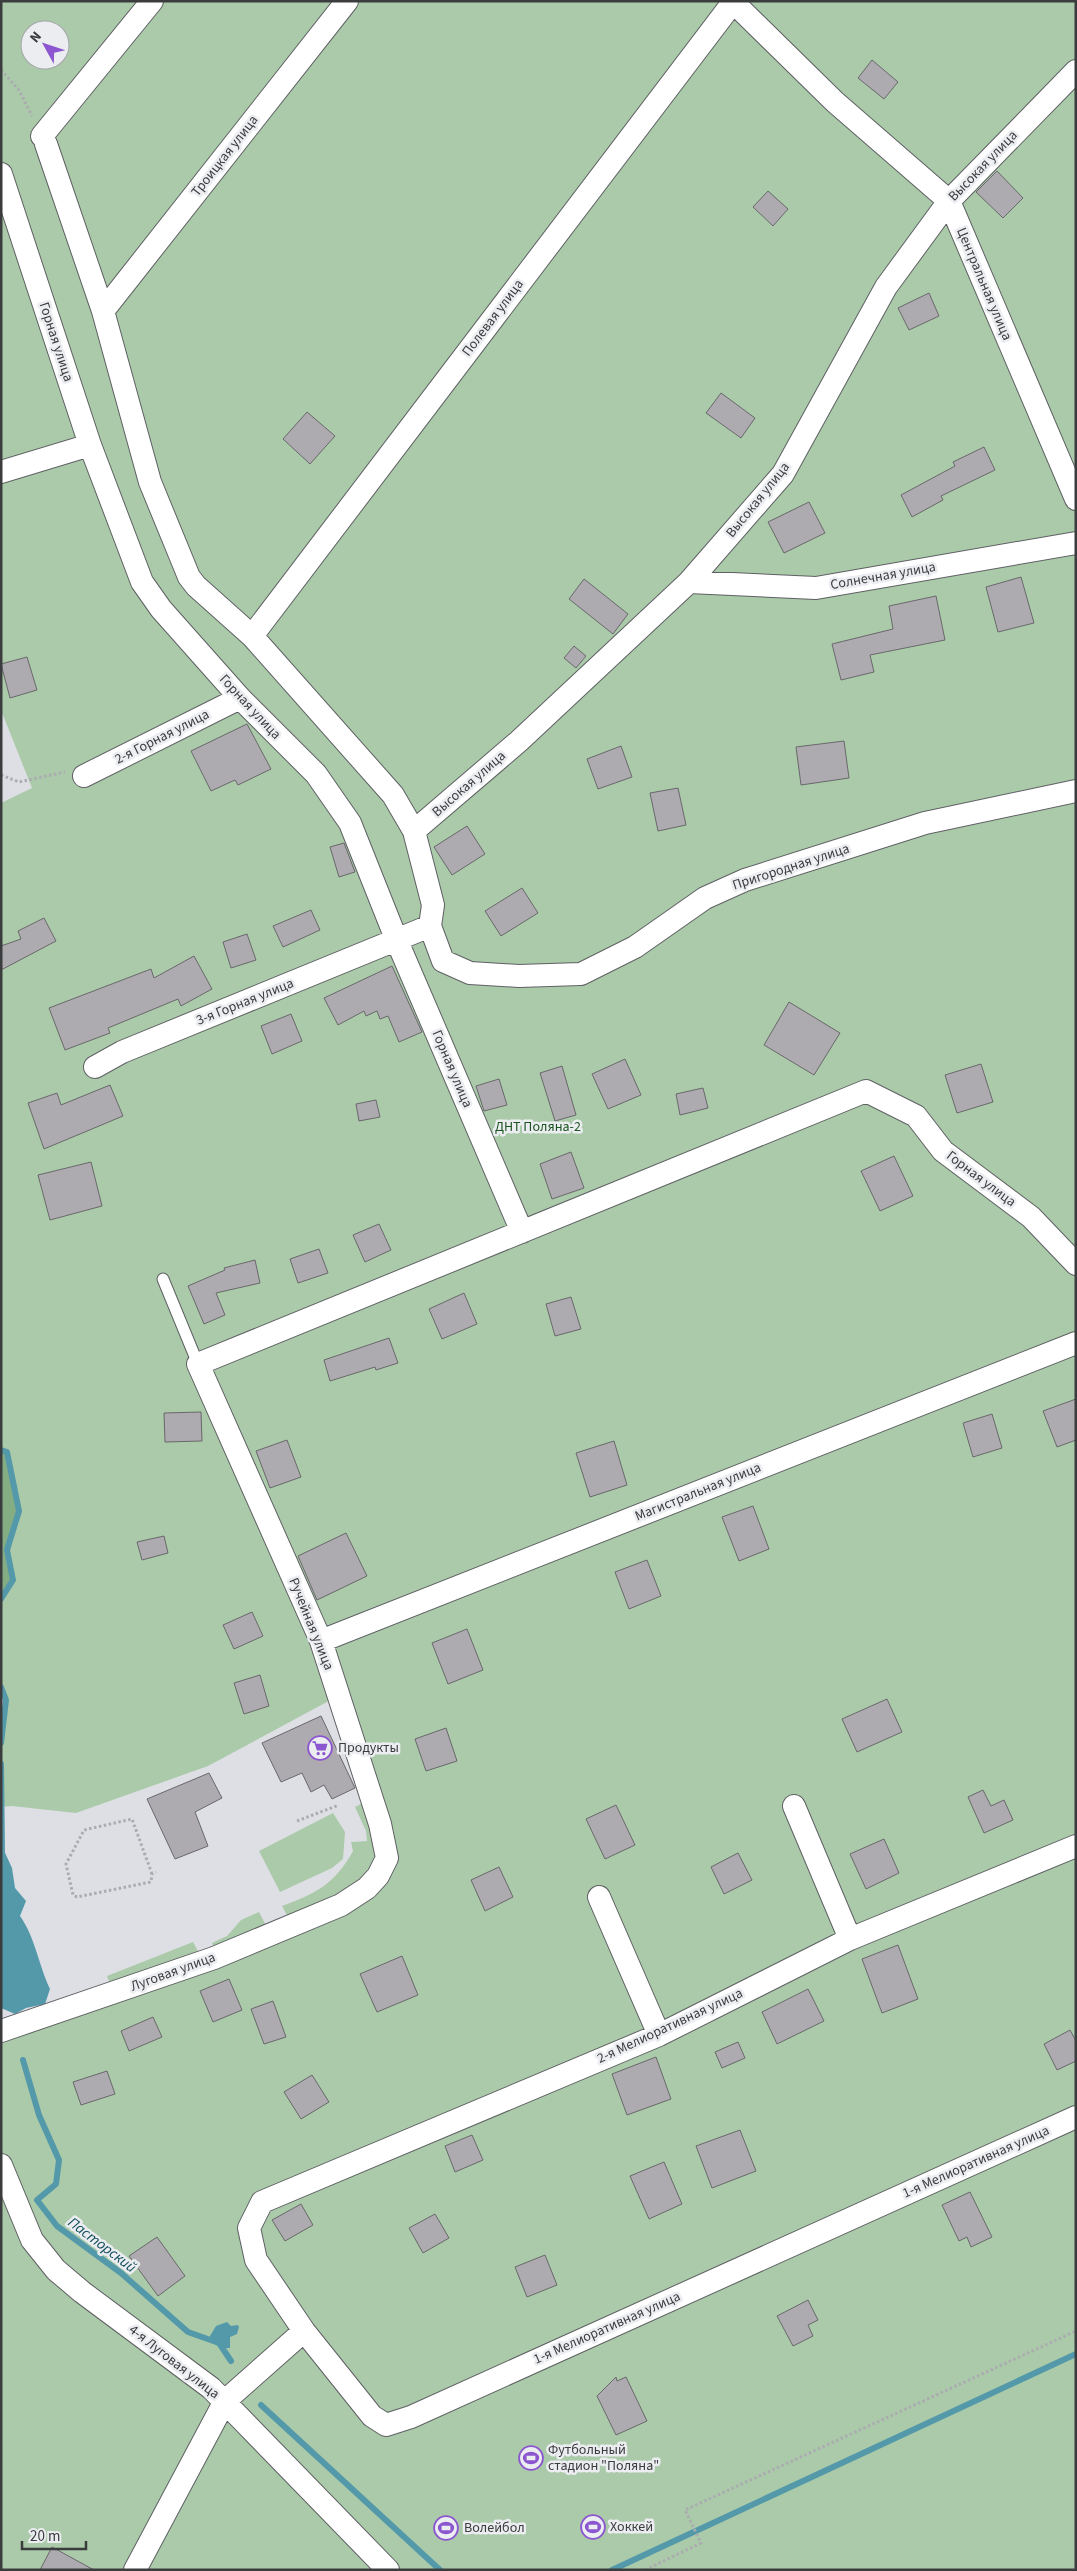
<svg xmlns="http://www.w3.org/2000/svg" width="1077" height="2571" font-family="'Source Sans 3',sans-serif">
  <rect width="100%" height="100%" fill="#dedfe4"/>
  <path fill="#aacaa9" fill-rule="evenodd" d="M1,1H1076V2570H1V2031L114,1995L107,1976L193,1942L205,1964L219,1958L212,1943L227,1936L241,1920L259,1912L271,1935L293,1926L282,1906C315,1894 335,1884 353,1851L351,1842L367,1841L366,1831L355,1807L374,1797L338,1696L208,1766L76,1813L12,1806L1,1807V1743L6,1700L1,1687V1601L13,1580L7,1554L19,1511L7,1453L1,1450V803L32,788L1,710ZM30,30H60V60H30Z
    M333,1813L345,1832L343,1859L332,1868L280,1892L259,1851Z"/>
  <path fill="#84ad84" d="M1,1450L7,1452L19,1511L7,1554L13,1580L1,1601Z"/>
  <path fill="#5499aa" d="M1,1844L12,1868L15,1888L26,1901L20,1916C35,1937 39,1966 50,1989L45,2004L26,2008L15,2014L1,2008Z
    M227,2322L231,2326L238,2325L239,2327L237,2334L230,2337V2348H223L212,2343L210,2336L216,2326Z"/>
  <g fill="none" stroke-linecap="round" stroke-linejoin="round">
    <path stroke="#5499aa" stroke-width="6" d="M1,1450L7,1452L19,1511L7,1550L13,1580L1,1599
      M1,1687L6,1700L1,1743
      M1,1764L2,1851
      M23,2060L39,2115L59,2160L56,2184L37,2200L57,2226L121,2273L188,2332L219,2343L231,2361
      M261,2405L440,2570
      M612,2570L1076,2354"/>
  </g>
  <path fill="#adabaf" stroke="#69686b" d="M872,60L898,82L884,99L858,78Z
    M997,171L1023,198L1003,218L976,192Z
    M768,191L788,209L773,226L753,207Z
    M929,293L939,316L909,330L898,308Z
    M721,393L755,418L741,438L706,413Z
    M307,412L335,436L310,464L283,439Z
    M984,447L995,470L941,496L943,500L912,517L901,495L955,466L953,462Z
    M809,502L825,533L784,553L768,522Z
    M1021,577L1034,623L998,632L986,587Z
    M584,579L628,614L613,634L569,599Z
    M936,596L945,640L870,655L874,672L841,680L832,644L893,629L889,606Z
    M574,646L586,656L576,668L564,658Z
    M27,657L37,690L10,698L1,664Z
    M247,724L271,769L238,785L235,780L211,791L191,751Z
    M844,741L849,778L801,785L796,747Z
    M621,746L632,777L598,789L587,759Z
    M678,788L686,825L658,831L650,793Z
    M467,826L485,854L452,875L434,847Z
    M344,843L355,872L339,877L330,847Z
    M522,888L538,913L501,936L485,911Z
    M311,910L320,930L283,947L273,926Z
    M44,918L56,941L1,970V946L21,939L18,931Z
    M247,934L256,960L231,968L223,942Z
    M194,956L212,989L181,1006L178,999L108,1028L110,1033L65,1050L49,1008L151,969L154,978Z
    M392,966L422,1032L399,1042L388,1016L380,1019L377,1011L366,1016L364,1011L338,1025L324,998Z
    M789,1002L840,1033L814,1075L764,1045Z
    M291,1014L302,1041L272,1054L261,1026Z
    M625,1059L641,1095L608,1109L592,1074Z
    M981,1064L993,1102L957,1113L945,1075Z
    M562,1066L576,1115L555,1121L540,1073Z
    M499,1079L507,1105L484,1111L476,1086Z
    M110,1085L123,1116L44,1149L28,1103L57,1093L61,1105Z
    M703,1088L708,1108L680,1115L676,1094Z
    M376,1100L380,1117L359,1121L356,1104Z
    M571,1152L584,1188L552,1199L540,1164Z
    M894,1156L913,1196L880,1211L861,1171Z
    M91,1162L102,1206L50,1220L38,1175Z
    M379,1224L391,1250L365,1262L353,1235Z
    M319,1249L328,1273L298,1283L290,1259Z
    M255,1260L260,1283L216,1293L225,1315L204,1324L188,1286L225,1270L224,1268Z
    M464,1293L477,1324L442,1339L429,1309Z
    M571,1297L581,1329L555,1336L546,1304Z
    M389,1338L398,1363L376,1370L375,1367L330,1381L324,1360Z
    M1076,1399V1440L1057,1447L1043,1411Z
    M201,1412L202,1441L165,1442L164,1413Z
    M992,1414L1002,1448L973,1457L963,1423Z
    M287,1440L301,1477L270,1488L256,1451Z
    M614,1441L627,1485L590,1497L576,1453Z
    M753,1506L769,1549L739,1561L722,1517Z
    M346,1533L367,1576L317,1600L298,1556Z
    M164,1536L168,1553L142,1560L137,1542Z
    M647,1560L661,1596L629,1609L615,1572Z
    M252,1612L263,1636L234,1649L223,1625Z
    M467,1629L483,1670L448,1684L432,1643Z
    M260,1675L269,1706L244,1714L234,1683Z
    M887,1699L902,1732L857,1752L842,1719Z
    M321,1716L355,1788L332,1799L324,1785L311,1792L302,1773L281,1782L262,1743Z
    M446,1728L457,1761L426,1771L415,1739Z
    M209,1773L222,1798L195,1812L208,1846L175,1859L147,1799Z
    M983,1790L991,1806L1004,1800L1013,1820L984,1833L968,1797Z
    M616,1805L635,1845L605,1859L586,1819Z
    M884,1839L899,1873L866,1889L850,1854Z
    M738,1853L752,1880L724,1894L711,1867Z
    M499,1867L513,1897L485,1911L471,1880Z
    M898,1945L918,1999L882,2013L862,1959Z
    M402,1956L418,1995L377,2012L360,1974Z
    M229,1979L242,2010L213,2022L200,1991Z
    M808,1989L824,2021L777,2044L762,2012Z
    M273,2001L286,2037L264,2044L251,2009Z
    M153,2017L162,2037L129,2051L121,2031Z
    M1070,2030L1076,2041V2061L1057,2070L1044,2044Z
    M738,2042L745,2058L722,2068L715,2052Z
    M656,2057L671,2099L627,2115L612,2074Z
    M107,2071L115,2094L81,2105L73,2082Z
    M312,2075L329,2102L301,2119L284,2092Z
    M740,2130L756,2171L712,2188L696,2146Z
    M472,2135L483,2160L455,2172L445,2146Z
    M664,2162L682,2204L649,2219L630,2176Z
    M970,2192L992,2237L971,2247L967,2237L959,2241L942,2205Z
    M301,2204L313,2225L285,2241L272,2220Z
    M435,2214L449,2238L423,2253L409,2228Z
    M157,2237L185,2276L158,2296L129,2256Z
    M545,2255L557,2285L527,2297L515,2267Z
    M808,2300L818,2320L808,2325L813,2336L793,2346L777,2316Z
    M616,2377L617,2381L626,2377L647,2421L616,2435L597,2396Z
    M52,2547L94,2570H40Z"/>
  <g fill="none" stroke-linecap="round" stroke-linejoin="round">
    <g stroke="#5f6064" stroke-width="13">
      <path id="service" d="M163,1279L198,1364"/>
    </g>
    <g stroke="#5f6064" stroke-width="24">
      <path id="minor" d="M732,1L835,102L949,201L1076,499
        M42,136L152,1
        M46,144L103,311L150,482L189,577L196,586L252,636L393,795L414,831L433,905L430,926L122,1052L95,1067
        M1,174L90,445L142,582L161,609L240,698L316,774L350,823L397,941L522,1232
        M103,311L347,1
        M1,472L90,445
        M689,582L816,588L1076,543
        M252,636L734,1
        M84,776L240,698
        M414,831L518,742L689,582L783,474L886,287L949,201L1076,71
        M430,926L443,961L470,973L519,976L581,974L635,947L705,898L745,880L925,823L1076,791
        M321,1641L1076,1343
        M794,1806L850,1939
        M1076,1846L850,1939L659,2035L262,2202L249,2228L256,2260L304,2331L372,2416L386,2425L411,2417L1076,2117
        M599,1897L659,2035
        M1,2031L214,1958L341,1905L367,1888L378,1876L387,1858L380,1824L321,1641L198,1364L866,1091L916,1116L943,1151L1031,1217L1076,1264
        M1,2165L32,2240L56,2270L82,2292L211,2388L388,2570
        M135,2570L225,2401L304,2331"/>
    </g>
    <path stroke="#abacb0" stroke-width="3" stroke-dasharray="2.5 2.5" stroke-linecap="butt" d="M1,70L19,90L32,116
      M1,775L19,782L65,772
      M297,1821L339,1805
      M152,1874L132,1819L84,1830L66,1864L73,1895L77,1897L151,1882L152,1874L156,1872
      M645,2570L701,2543L685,2510L1076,2331"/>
    <use href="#service" stroke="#fff" stroke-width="11"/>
    <use href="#minor" stroke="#fff" stroke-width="22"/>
  </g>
  <defs>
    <g id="supermarket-ring" transform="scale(1.25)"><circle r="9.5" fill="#ebedf1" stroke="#8b56cf" stroke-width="1.5"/><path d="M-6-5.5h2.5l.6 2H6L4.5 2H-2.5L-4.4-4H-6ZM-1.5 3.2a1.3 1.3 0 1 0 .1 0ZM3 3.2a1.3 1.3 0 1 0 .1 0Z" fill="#8b56cf"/></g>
    <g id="stadium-ring" transform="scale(1.25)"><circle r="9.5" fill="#ebedf1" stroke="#8b56cf" stroke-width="1.5"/><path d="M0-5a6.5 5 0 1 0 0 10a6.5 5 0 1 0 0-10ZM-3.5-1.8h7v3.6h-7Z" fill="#8b56cf"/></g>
  </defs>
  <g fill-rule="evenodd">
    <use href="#supermarket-ring" x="320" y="1748"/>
    <use href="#stadium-ring" x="531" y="2458"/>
    <use href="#stadium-ring" x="593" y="2527"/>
    <use href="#stadium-ring" x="446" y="2528"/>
  </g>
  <g text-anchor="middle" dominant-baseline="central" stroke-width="5" stroke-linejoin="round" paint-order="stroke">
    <g font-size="14" fill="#3b3c3d" stroke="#ebedf1">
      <text transform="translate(225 156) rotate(-52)">Троицкая улица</text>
      <text transform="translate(983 166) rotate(-46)">Высокая улица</text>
      <text transform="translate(984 284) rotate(67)">Центральная улица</text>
      <text transform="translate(493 318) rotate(-53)">Полевая улица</text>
      <text transform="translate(56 342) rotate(72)">Горная улица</text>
      <text transform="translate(758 500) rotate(-51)">Высокая улица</text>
      <text transform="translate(883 576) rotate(-10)">Солнечная улица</text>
      <text transform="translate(250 707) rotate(47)">Горная улица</text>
      <text transform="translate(162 737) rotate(-27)">2-я Горная улица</text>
      <text transform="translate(469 784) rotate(-41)">Высокая улица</text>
      <text transform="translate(791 867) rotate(-18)">Пригородная улица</text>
      <text transform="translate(245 1002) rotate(-22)">3-я Горная улица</text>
      <text transform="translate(452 1069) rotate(67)">Горная улица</text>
      <text transform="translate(981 1179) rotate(37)">Горная улица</text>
      <text transform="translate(698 1492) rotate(-22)">Магистральная улица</text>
      <text transform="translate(311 1624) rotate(68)">Ручейная улица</text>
      <text transform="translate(173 1972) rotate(-20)">Луговая улица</text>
      <text transform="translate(670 2026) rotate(-25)">2-я Мелиоративная улица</text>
      <text transform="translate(976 2162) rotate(-24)">1-я Мелиоративная улица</text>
      <text transform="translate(607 2328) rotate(-24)">1-я Мелиоративная улица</text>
      <text transform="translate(174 2362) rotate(38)">4-я Луговая улица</text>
    </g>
    <g font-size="14" fill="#1a541e" stroke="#ebedf1">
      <text x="538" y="1127">ДНТ Поляна-2</text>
    </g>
    <g font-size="14" fill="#3b3c3d" stroke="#ebedf1" text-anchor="start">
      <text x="338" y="1748">Продукты</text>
      <text x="548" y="2450">Футбольный<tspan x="548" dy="16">стадион "Поляна"</tspan></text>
      <text x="610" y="2527">Хоккей</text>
      <text x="464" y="2528">Волейбол</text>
    </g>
    <g font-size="15" font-style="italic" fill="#0e4c59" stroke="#ebedf1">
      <text transform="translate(102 2245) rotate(37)">Пасторский</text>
    </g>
  </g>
  <rect width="1077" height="2571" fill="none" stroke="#3b3c3d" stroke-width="5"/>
  <g transform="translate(45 45) rotate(310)"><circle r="24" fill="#ebedf1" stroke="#a5a6a9"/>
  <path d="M0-4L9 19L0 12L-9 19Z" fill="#8b56cf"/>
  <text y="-8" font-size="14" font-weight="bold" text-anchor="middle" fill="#3b3c3d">N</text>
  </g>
  <path d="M22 2541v8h64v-8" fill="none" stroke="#3b3c3d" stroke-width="2.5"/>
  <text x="30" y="2541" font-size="15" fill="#3b3c3d" stroke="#ebedf1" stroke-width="4" paint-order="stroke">20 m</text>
</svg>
